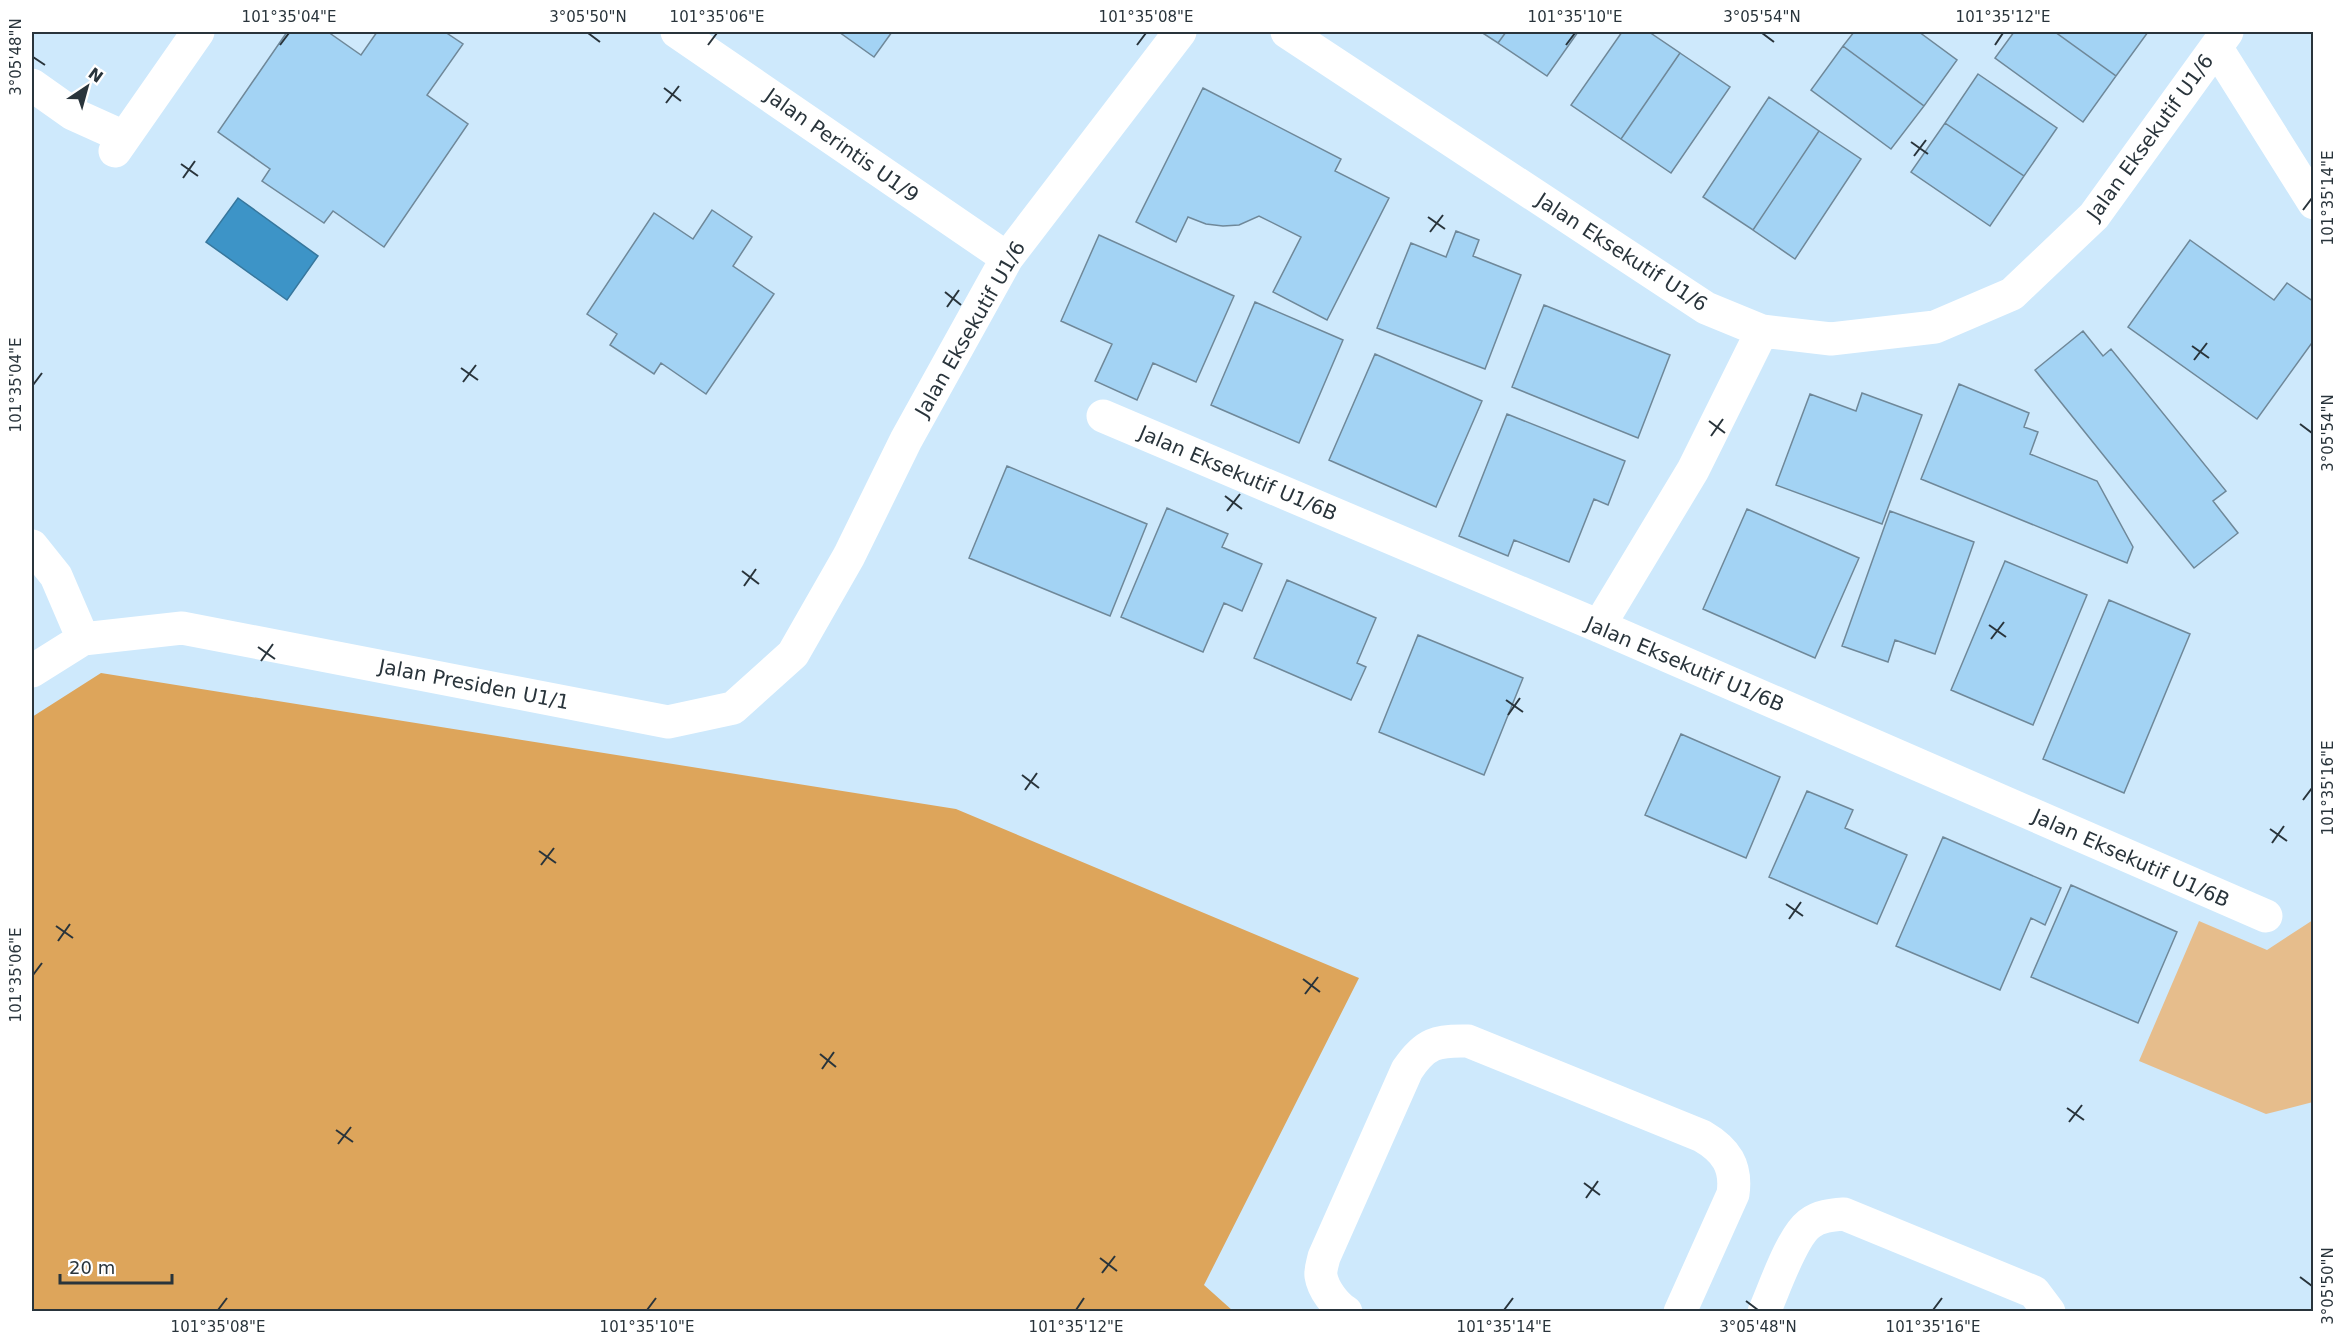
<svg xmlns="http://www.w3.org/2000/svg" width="2345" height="1343" font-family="'DejaVu Sans',sans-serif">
  <rect width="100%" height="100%" fill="#cee9fc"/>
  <path fill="#e6bd8c" d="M2313,920V1102L2266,1114L2139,1061L2199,921L2267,950Z"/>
  <path fill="#dda55b" d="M101,673L956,809L1359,978L1204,1285L1233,1311H32V717Z"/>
  <path fill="#3d94c7" stroke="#37779d" stroke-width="1.5" d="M238,198L318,256L287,300L206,242Z"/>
  <path fill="#a3d3f4" stroke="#6f8899" stroke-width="1.5" d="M287,32H328L361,55L377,32H445L463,44L427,95L468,124L384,247L333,211L324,223L262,181L270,169L218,132Z
    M839,32H892L874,57Z
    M1481,32H1506L1498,43Z
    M1506,32H1578L1547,76L1498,43Z
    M1622,32H1649L1680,53L1621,139L1571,105Z
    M1854,32H1919L1957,60L1924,106L1843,46Z
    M2014,32H2055L2116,76L2083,122L1995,58Z
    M2055,32H2148L2116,76Z
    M1843,46L1924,106L1891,149L1811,90Z
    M1680,53L1730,87L1671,173L1621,139Z
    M1978,74L2057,128L2024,176L1945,123Z
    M1203,88L1341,159L1335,171L1389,198L1327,320L1273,292L1301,237L1259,216L1239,225L1223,226L1206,224L1188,217L1176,242L1136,222Z
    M1769,97L1819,131L1753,230L1703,197Z
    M1945,123L2024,176L1990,226L1911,172Z
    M1819,131L1861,159L1795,259L1753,230Z
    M712,210L752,237L733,266L774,294L706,394L661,363L654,374L610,345L617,334L587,314L654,213L693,239Z
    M1456,231L1479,240L1473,256L1521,275L1485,369L1377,328L1411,243L1446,257Z
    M1099,235L1234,296L1196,382L1153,363L1137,400L1095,381L1112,344L1061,321Z
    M2190,240L2274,300L2287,283L2314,302V340L2257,419L2128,327Z
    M1255,302L1343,340L1299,443L1211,405Z
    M1544,305L1670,355L1638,438L1512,387Z
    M2083,331L2103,356L2111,349L2226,491L2213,501L2238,533L2194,568L2035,370Z
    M1375,354L1482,401L1436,507L1329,460Z
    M1959,384L2029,413L2024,427L2038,432L2030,454L2097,481L2133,547L2127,563L1921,479Z
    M1862,393L1922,415L1882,524L1776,485L1810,394L1856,411Z
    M1507,414L1625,461L1608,505L1594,499L1569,562L1514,540L1508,556L1459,536Z
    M1007,466L1147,524L1110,616L969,558Z
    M1167,508L1228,534L1222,547L1262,564L1242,611L1224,603L1203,652L1121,617Z
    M1747,509L1859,558L1815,658L1703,609Z
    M1890,511L1974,542L1935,654L1895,640L1888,662L1842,646Z
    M2005,561L2087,595L2033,725L1951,690Z
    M1287,580L1376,618L1357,663L1366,667L1351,700L1254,658Z
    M2109,600L2190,634L2124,793L2043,759Z
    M1418,635L1523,678L1484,775L1379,732Z
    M1681,734L1780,777L1746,858L1645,815Z
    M1807,791L1853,810L1845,828L1907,855L1877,924L1769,877Z
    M1943,837L2061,888L2045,925L2031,918L2000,990L1896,946Z
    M2071,885L2177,932L2138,1023L2031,977Z"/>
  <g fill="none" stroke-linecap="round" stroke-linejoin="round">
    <path stroke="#fff" stroke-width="33" d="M677,32L1007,258
      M1287,32L1706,308L1762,331L1831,339L1935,327L2012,294L2094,216L2227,32
      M2216,47L2314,203
      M32,85L73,114L124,137
      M115,151L198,32
      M1103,416L1599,626L2266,916
      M32,546L56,576L83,639
      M1599,626L1693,470L1762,331
      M32,671L83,639L182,628L668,722L733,708L793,654L849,556L906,440L1007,258L1180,32
      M1346,1312C1335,1305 1323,1289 1321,1276C1320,1270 1323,1262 1324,1257L1407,1070C1425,1043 1437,1040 1468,1041L1702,1136C1726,1150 1737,1166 1733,1194L1680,1312
      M1764,1312C1774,1290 1791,1238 1809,1224C1819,1216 1832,1215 1844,1214L2034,1292L2049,1312"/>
  </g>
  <path fill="none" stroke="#29343b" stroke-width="2" d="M588,33L600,42M1762,33L1774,42M280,45L289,33M708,45L717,33M1137,45L1146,33M1566,45L1575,33M1995,45L2003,33M33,57L45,65M664,88L681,101M666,103L679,86M1911,142L1928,154M1914,156L1926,140M181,164L198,176M183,178L195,161M2303,210L2312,198M1428,217L1445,229M1430,232L1443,215M945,292L961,305M947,307L959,290M2192,346L2209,358M2194,360L2207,343M461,368L478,380M463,382L476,365M33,385L42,373M1709,421L1725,433M2300,424L2312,433M1711,436L1723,419M1225,496L1242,509M1227,511L1240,494M742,571L759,584M744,586L756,569M1989,625L2006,637M1991,639L2004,622M258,647L275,659M261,661L273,644M1506,700L1523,712M1508,715L1520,698M1022,775L1039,788M1025,790L1037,773M2303,800L2312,788M2270,829L2287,841M2272,843L2284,826M539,851L556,863M541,865L554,848M1786,904L1803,916M1789,919L1801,902M56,926L73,938M58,941L70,924M33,975L42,963M1303,979L1320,992M1305,994L1318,977M820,1054L836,1067M822,1069L834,1052M2067,1108L2084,1120M2069,1122L2082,1105M336,1130L353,1142M338,1144L351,1127M1584,1183L1600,1195M1586,1198L1598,1181M1100,1258L1117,1271M1102,1273L1115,1256M2300,1277L2312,1286M1746,1301L1758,1310M218,1310L227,1298M647,1310L656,1298M1076,1310L1084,1298M1504,1310L1513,1298M1933,1310L1942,1298"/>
  <g text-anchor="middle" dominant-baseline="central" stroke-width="6" stroke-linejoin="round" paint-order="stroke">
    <g font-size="20" fill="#29343b" stroke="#fff">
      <text transform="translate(2150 137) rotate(-54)">Jalan Eksekutif U1/6</text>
      <text transform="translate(842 145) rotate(35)">Jalan Perintis U1/9</text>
      <text transform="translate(1622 252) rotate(33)">Jalan Eksekutif U1/6</text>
      <text transform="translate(970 329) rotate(-60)">Jalan Eksekutif U1/6</text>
      <text transform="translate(1238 473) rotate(23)">Jalan Eksekutif U1/6B</text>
      <text transform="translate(1685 664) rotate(23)">Jalan Eksekutif U1/6B</text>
      <text transform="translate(474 684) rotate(11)">Jalan Presiden U1/1</text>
      <text transform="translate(2131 858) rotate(24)">Jalan Eksekutif U1/6B</text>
    </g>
  </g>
  <rect width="2345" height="1343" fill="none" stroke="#ffffff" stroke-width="66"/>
  <g transform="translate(87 87) rotate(36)" stroke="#ffffff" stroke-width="4.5" paint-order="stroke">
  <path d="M0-4.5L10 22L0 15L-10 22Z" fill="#29343b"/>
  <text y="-9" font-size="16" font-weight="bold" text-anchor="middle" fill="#29343b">N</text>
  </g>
  <path d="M60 1274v9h112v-9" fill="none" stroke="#29343b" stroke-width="3"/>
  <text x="69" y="1274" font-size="18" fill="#29343b" stroke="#ffffff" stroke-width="4.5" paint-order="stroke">20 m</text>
  <rect x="33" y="33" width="2279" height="1277" fill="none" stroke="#29343b" stroke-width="2"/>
  <g font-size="15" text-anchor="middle" fill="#29343b">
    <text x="289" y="22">101°35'04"E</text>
    <text x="588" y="22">3°05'50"N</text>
    <text x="717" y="22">101°35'06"E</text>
    <text x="1146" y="22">101°35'08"E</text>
    <text x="1575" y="22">101°35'10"E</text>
    <text x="1762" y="22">3°05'54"N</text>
    <text x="2003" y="22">101°35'12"E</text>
    <text transform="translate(16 57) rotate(-90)" y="5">3°05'48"N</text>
    <text transform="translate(2328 198) rotate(-90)" y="5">101°35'14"E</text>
    <text transform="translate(16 385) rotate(-90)" y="5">101°35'04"E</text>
    <text transform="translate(2328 433) rotate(-90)" y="5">3°05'54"N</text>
    <text transform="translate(2328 788) rotate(-90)" y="5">101°35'16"E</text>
    <text transform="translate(16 975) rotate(-90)" y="5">101°35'06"E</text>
    <text transform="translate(2328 1286) rotate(-90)" y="5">3°05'50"N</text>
    <text x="218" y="1332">101°35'08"E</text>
    <text x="647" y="1332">101°35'10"E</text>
    <text x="1076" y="1332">101°35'12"E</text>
    <text x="1504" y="1332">101°35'14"E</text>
    <text x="1758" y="1332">3°05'48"N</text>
    <text x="1933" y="1332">101°35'16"E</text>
  </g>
</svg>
